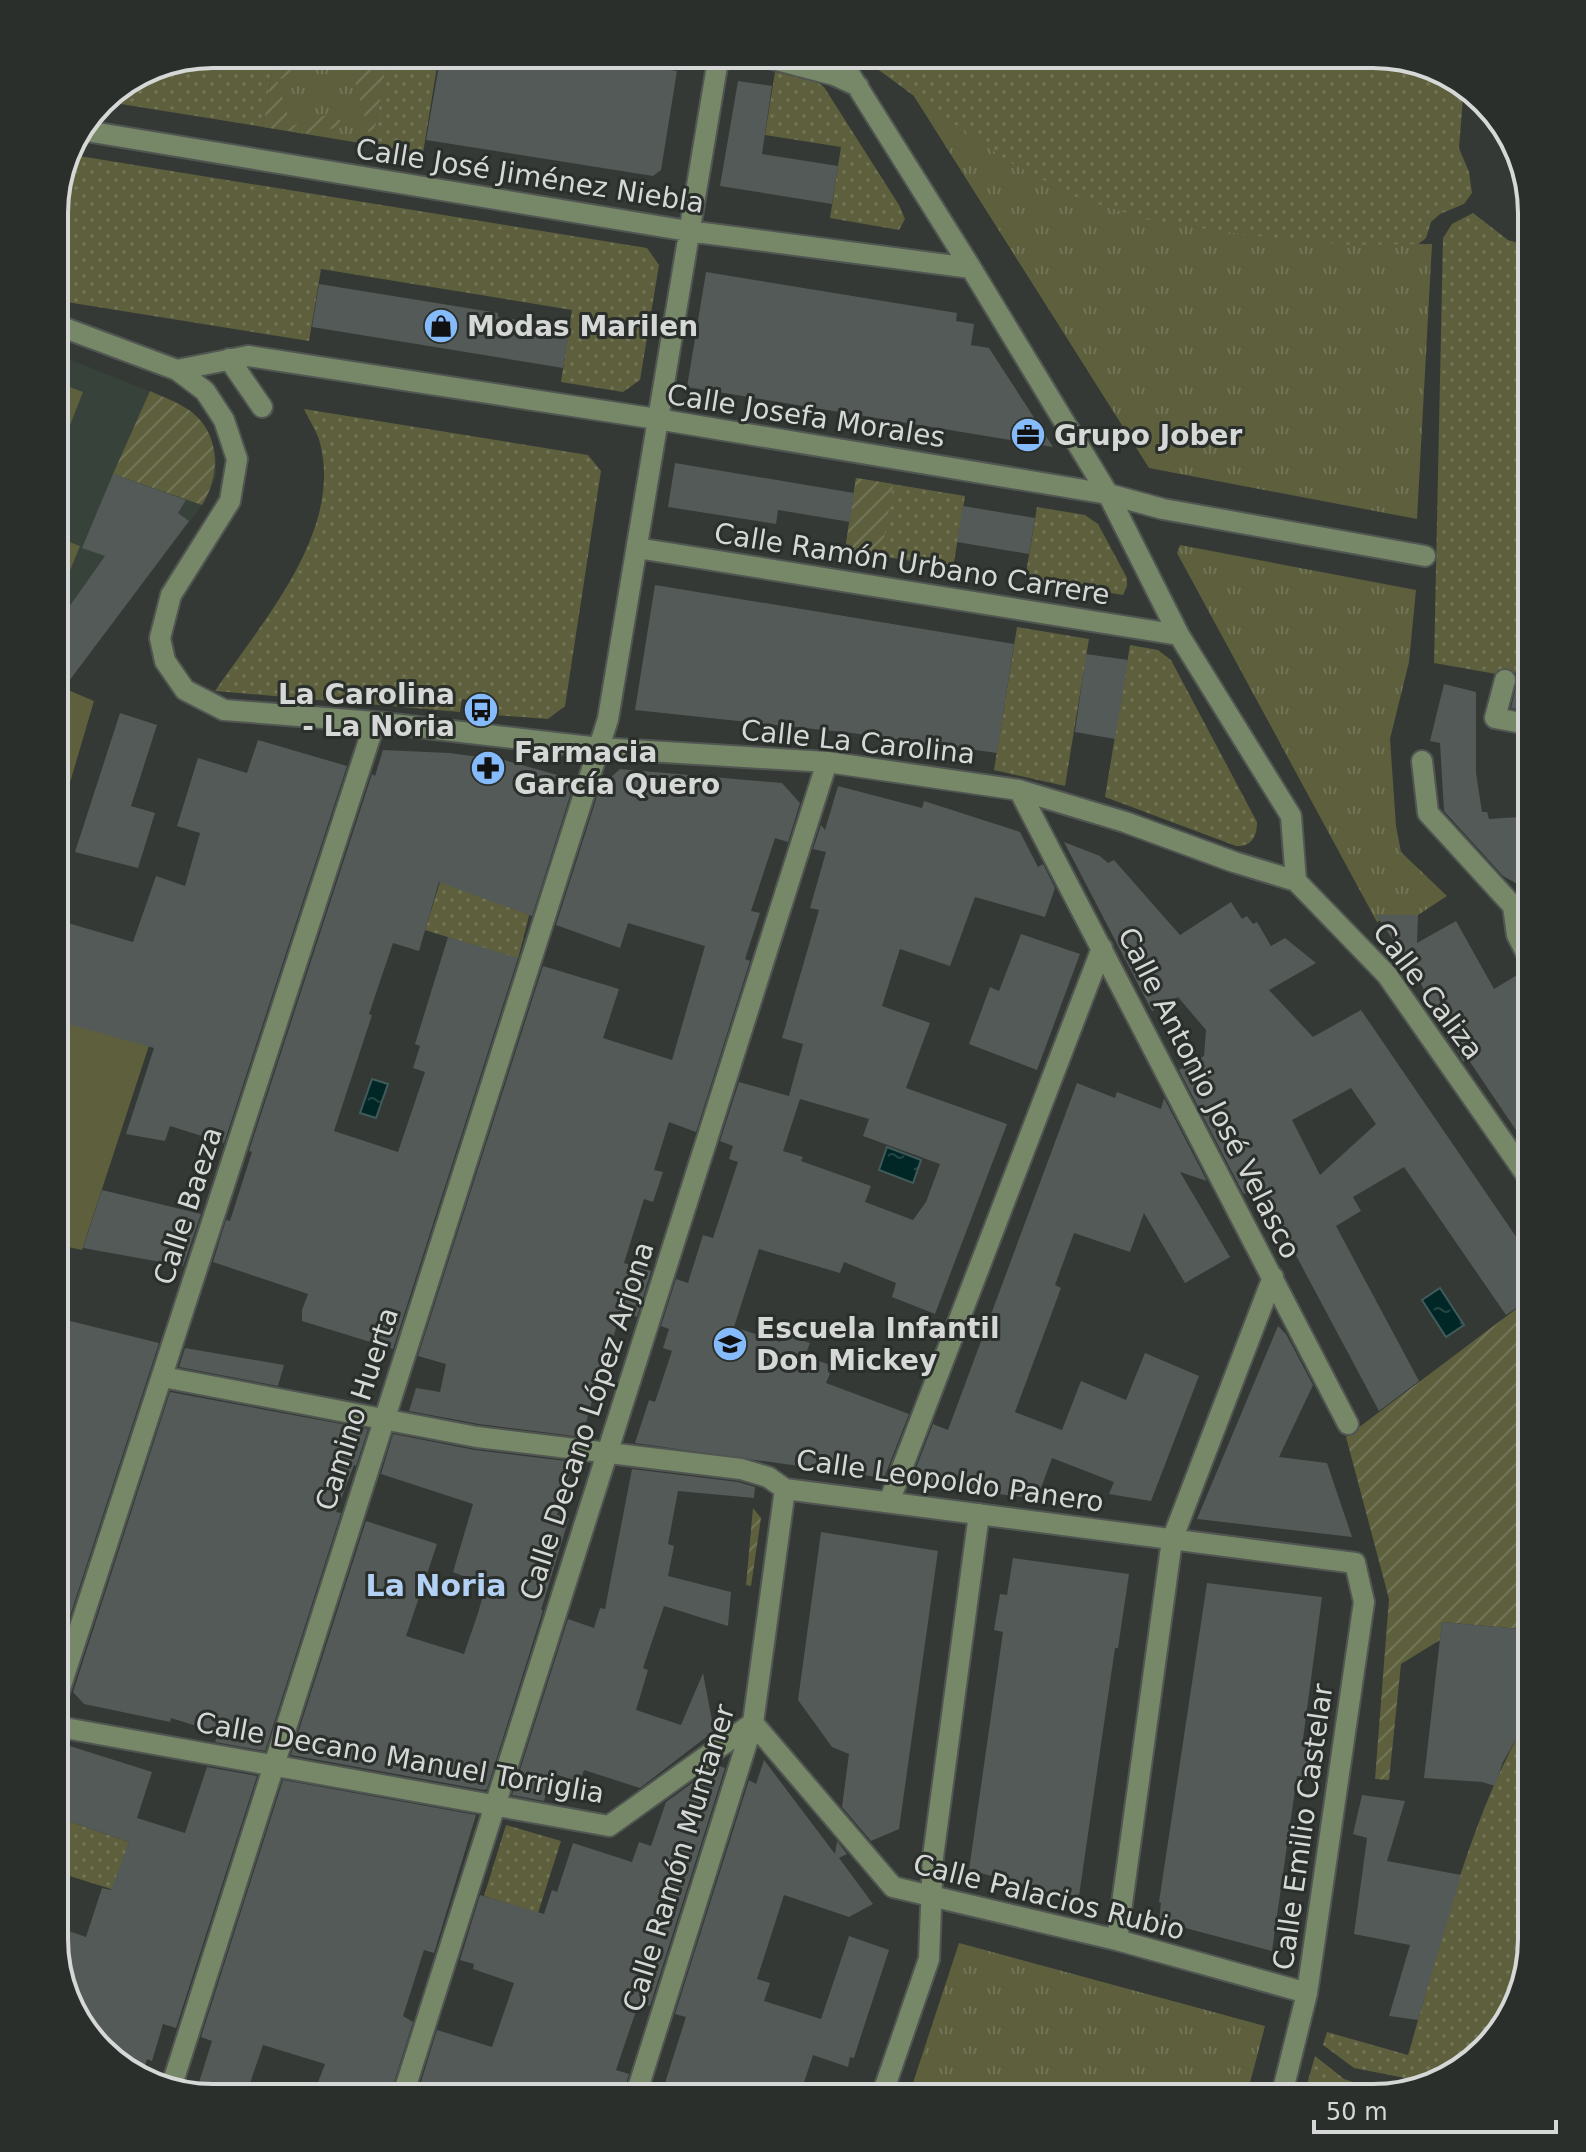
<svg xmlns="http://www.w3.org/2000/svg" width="1586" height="2152" font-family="'DejaVu Sans',sans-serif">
  <defs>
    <pattern id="grass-dots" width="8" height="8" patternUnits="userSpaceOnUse" patternTransform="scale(2)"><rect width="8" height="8" fill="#5d5f3d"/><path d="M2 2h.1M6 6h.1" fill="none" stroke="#737558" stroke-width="1.8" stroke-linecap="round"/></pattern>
    <pattern id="park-tufts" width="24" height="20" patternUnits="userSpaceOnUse" patternTransform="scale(2)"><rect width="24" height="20" fill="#5d5f3d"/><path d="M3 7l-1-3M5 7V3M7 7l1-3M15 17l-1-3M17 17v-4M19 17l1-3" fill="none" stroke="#737558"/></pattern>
    <pattern id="garden-furrows" width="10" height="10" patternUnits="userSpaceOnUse" patternTransform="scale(2)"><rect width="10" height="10" fill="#5d5f3d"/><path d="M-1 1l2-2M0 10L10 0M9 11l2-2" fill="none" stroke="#737558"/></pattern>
    <pattern id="water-ripples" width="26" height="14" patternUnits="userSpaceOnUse" patternTransform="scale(2)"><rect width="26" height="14" fill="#002625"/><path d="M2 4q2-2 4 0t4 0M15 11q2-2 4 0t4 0" fill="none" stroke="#244544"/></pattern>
  </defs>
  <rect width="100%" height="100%" fill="#343935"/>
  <path fill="#37423a" d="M54,353L174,401L191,411L203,423L211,439L216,459V476L202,505L64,688L54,684Z"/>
  <path fill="url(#grass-dots)" d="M213,54H275L263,127L102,101C127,68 175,62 213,54Z
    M388,54H439L423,153L372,145Z
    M862,54H1383L1453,76L1464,86L1459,148L1469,172L1472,193L1464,204L1440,214L1431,222L1426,238L1407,253L1035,287L914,96L868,62Z
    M775,72L811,78L824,87L899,205L905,219L899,230L830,218L841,147L765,135Z
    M67,154L647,248L659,265L640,380L623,392L561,382L572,310L321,269L309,341L54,300V202Z
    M1473,213L1508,240L1532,247V677L1512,672L1511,676L1502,675L1434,663L1443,238L1452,224Z
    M304,409L588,455L601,471L565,706L548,719L495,715L497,704L462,699L460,712L215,691C262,622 343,532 320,443C317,431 309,420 304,409Z
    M856,478L965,496L953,568L845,550Z
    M1037,507L1085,515L1098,524L1127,578V586L1123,595L1025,579Z
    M1017,627L1089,639L1065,786L994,770Z
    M1130,645L1158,650L1171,660L1257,822C1257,836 1252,847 1236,846L1105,797Z
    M440,882L530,912L518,959L425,930Z
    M1532,1712V1939L1510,2019L1459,2070L1439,2077L1405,2078L1354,2068L1323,2045L1327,2032L1408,2055C1442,1941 1469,1814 1532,1712Z
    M54,1816L129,1842L114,1890L54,1871Z
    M506,1825L561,1841L538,1913L484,1896Z
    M1315,2056L1344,2079L1389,2094L1373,2098H1303Z"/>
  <path fill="url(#park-tufts)" d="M275,54H388L372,145L263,127Z
    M914,96L1009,162L1078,198L1149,220L1246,235L1350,245L1432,244L1417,519L1149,468Z
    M1180,545L1416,590L1409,662L1390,739L1396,826L1401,852L1447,896L1418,915H1390L1377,922L1177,553Z
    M959,1943L1265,2026L1246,2098H908Z"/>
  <path fill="url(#garden-furrows)" d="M275,54H297L302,72L277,80L291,126L337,112L342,126L311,134L263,127Z
    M348,54H388L372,145Z
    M150,391C163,397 177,402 189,410C221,433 221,475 202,505L113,474Z
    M856,478L893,484L881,556L845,550Z
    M1532,1297V1630L1442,1622L1440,1640L1401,1664L1389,1780L1375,1779L1389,1599L1346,1437Z
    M753,1508L761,1518L751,1586L746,1585Z"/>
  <path fill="#5d5f3d" d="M54,381L83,392L54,466Z
    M54,536L80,546L54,610Z
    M54,684L94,701L54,837Z
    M54,957L160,1012L82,1250L54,1244Z"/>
  <path fill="url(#water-ripples)" stroke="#405b5a" stroke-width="2" d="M372,1079L388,1084L376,1118L360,1113Z
    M887,1147L921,1160L913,1183L879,1170Z
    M1440,1288L1464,1325L1446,1337L1422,1300Z"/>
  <path fill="#535a58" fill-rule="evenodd" d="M441,54H577L677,71L661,170L653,176L426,140Z
    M738,81L772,86L762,154L838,166L832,204L720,186Z
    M706,272L957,313L956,321L974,324L971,345L989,348L1053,447L687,387Z
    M319,284L498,313V317L570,328L563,368L312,327Z
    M675,463L854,493L850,522L778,510L776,524L668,507Z
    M113,474L186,500L178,513L189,521L54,701V638L64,614L105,556L82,548Z
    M963,506L1035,518L1029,554L957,542Z
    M655,585L1014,644L997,753L852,733L635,710Z
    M1086,654L1128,660L1115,739L1075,732Z
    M1518,678L1532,682V712L1511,708Z
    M1444,684L1476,692V773L1482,812H1487L1489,819L1532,816V892L1503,876L1444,811L1440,743L1430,741Z
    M120,713L157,725L131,806L155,813L138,868L75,852Z
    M258,740L347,766L224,1143L170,1126L165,1141L126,1134L154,1048L54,1020V919L133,942L156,876L185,886L200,833L177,826L198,758L247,773Z
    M383,750L449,753L504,760L575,780L532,916L439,882L419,951L393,943L369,1014L372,1015L334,1131L398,1152L425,1072L413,1068L420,1046L415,1044L448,937L518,958L393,1349L302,1321V1310L308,1294L213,1262L226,1220L230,1221L252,1152L249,1151L372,774L375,776Z
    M620,769L782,783L800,803L788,842L775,838L751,911L760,913L745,959L750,961L696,1132L669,1122L654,1170L663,1172L653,1202L644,1199L624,1263L651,1271L637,1317L621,1311L607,1359L604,1358L582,1437L479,1424L409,1411L416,1388L440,1392L446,1364L418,1356L543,966L619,989L603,1038L672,1060L705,946L628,923L620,948L556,925L600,787Z
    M838,786L922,808L924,801L1020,832L1038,867L1043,864L1055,888L1045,917L975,897L950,966L900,949L882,1006L930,1023L906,1088L1007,1124L935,1314L892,1297L896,1283L844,1262L840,1273L759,1249L734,1327L780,1342L783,1334L810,1343L805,1356L833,1366L826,1383L909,1414L884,1478L635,1443L649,1400L655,1402L672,1351L663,1348L669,1329L661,1326L676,1279L688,1283L703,1235L713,1238L738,1162L729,1159L733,1146L720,1141L739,1082L789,1096L803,1044L782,1038L819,910L810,908L826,852L813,849L821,825L825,830ZM800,1099L869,1119L863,1136L940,1164L926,1202L913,1220L865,1202L871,1186L801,1161L803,1157L783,1151Z
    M1064,842L1100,856L1108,863L1114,860L1180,935L1231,902L1242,919L1247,916L1253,924L1257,922L1271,946L1285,938L1316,963L1269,990L1313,1037L1361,1010L1532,1260V1297L1506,1315L1404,1167L1353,1197L1361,1211L1336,1226L1419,1381L1379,1411L1275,1216L1265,1201L1243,1193L1179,1070L1204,1056L1206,1030L1178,997L1152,1011ZM1351,1088L1376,1124L1320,1175L1292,1120Z
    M1376,915H1418L1417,943L1456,921L1494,989L1522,972L1532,977V1154L1468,1059L1463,1062L1451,1037L1448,1039L1419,980L1417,981L1404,956Z
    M1021,934L1080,954L1037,1070L969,1044L990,987L999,991Z
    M1077,1083L1115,1098L1117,1092L1161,1109L1164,1098L1207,1181L1180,1172L1230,1257L1185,1283L1144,1213L1130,1252L1074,1233L1055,1285L1061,1288L1015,1412L1062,1430L1081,1381L1126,1400L1145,1353L1199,1376L1151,1501L1109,1494L1114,1482L1052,1458L1037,1499L915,1483L911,1481L933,1424L948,1430Z
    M102,1190L201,1214L183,1266L83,1248Z
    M54,1317L159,1343L54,1665Z
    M1278,1326L1286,1334L1313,1385L1279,1457L1327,1463L1352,1537L1197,1519Z
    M185,1348L284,1365L278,1386L179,1367Z
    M170,1392L368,1429L356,1466L354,1465L336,1512L341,1513L265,1751L215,1742L219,1733L171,1718L170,1722L84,1704L73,1692Z
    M393,1434L475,1450L574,1462L557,1515L569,1518L541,1610H543L487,1789L484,1790L291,1755L366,1521L437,1544L406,1636L464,1654L478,1613L486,1585L453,1572L473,1504L381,1474Z
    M632,1469L738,1482L755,1487L754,1498L678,1491L668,1544L674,1546L668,1576L731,1592L728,1626L664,1606L643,1668L648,1670L636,1710L681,1725L703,1673L714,1731L640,1788L584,1770L580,1782L552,1773L544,1801L512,1795L568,1619L594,1628L600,1608L605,1609Z
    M821,1532L938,1551L899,1829L871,1841L842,1807L849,1754L832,1747L798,1700Z
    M1013,1558L1129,1574L1118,1648H1115L1079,1896L1026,1889V1885L969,1870L1003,1632L994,1630L1000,1594L1007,1595Z
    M1207,1583L1322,1597L1303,1739L1316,1741L1311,1778L1297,1776L1272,1951L1159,1921L1161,1903L1159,1902Z
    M1442,1622L1532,1630V1712L1503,1762L1495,1786L1482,1782L1424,1778Z
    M54,1741L152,1772L137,1818L185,1833L207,1767L257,1776L176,2028L163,2024L152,2061L147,2059L141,2079L133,2076L76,2019L54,1939V1926L86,1937L102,1888L111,1890L129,1842L54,1816Z
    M764,1760L835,1854L837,1841L847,1854L839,1858L873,1904L849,1917L784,1895L757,1979L770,1983L764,2001L821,2019L849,1936L889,1950L858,2045L854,2058L850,2057L848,2067L813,2055L799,2098H649L654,2082L664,2086L686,2017L675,2014L749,1780L756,1784Z
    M717,1765L725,1768L650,2006L639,2002L616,2070L629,2074L622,2098H416L437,2030L492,2047L514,1983L473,1969L474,1964L460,1960L480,1895L544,1914L552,1890L557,1892L573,1843L632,1862L639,1842L651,1846L666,1802Z
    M283,1780L476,1815L434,1953L424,1950L403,2016L413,2022L389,2098H312L325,2064L263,2045L245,2098H203L195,2095L212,2041L201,2037Z
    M1362,1795L1405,1801L1387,1861L1461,1875L1418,2020L1389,2016L1410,1945L1354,1934L1367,1838L1353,1834Z"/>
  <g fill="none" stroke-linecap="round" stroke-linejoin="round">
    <g stroke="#515652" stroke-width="24">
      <path id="minor" d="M754,54L834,75L858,86
        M837,54L971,268L1108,494L1179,635L1291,816L1296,881
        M80,130L688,231L971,268
        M54,324L177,370L205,391L224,420L237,459L230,501L171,595L160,638L165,661L185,690L224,710L375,722L599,748L827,762L1019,790L1125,822L1234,862L1296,881L1387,975L1532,1183
        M229,359L262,407
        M177,370L248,356L657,419L1108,494L1163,509L1425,556
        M637,548L1179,635
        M1505,680L1495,718L1532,725
        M1422,761L1428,813L1513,906
        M1019,790L1348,1424
        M1513,906L1517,935L1532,964
        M163,1377L477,1437L741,1469L768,1477L785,1489L1355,1563L1364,1602L1307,1993L1281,2098
        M889,1502L1102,948
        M54,1707L375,722
        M753,1723L893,1887L1117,1940L1307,1993
        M54,1726L609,1826L753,1723
        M1117,1940L1172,1540L1273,1277
        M171,2088L608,719L719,54
        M402,2098L827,762
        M635,2098L753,1723L785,1489
        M881,2098L929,1959L933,1857L979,1514"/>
    </g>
    <use href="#minor" stroke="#768868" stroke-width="20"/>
  </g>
  <defs>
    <g id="shop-disc" transform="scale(1.8)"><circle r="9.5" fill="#85bbfb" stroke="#2a2f2b"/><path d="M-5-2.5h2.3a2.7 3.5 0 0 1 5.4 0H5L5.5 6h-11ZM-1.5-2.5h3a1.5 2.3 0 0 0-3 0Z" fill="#111"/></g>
    <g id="office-disc" transform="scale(1.8)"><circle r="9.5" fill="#85bbfb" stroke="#2a2f2b"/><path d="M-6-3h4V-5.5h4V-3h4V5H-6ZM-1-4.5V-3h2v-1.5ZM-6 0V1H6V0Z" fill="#111"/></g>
    <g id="bus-disc" transform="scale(1.8)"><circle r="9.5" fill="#85bbfb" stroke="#2a2f2b"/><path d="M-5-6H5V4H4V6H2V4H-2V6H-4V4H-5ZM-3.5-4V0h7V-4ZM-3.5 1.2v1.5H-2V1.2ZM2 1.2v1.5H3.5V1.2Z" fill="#111"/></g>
    <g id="pharmacy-disc" transform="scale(1.8)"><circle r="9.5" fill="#85bbfb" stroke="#2a2f2b"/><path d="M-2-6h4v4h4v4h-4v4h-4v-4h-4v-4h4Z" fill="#111"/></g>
    <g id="school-disc" transform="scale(1.8)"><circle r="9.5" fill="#85bbfb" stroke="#2a2f2b"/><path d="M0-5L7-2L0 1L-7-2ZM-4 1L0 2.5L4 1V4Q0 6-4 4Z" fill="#111"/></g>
  </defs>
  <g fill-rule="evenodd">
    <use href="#shop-disc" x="441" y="326"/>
    <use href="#office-disc" x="1028" y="435"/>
    <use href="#bus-disc" x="481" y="710"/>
    <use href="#pharmacy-disc" x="488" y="768"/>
    <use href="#school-disc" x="730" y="1344"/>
  </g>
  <g text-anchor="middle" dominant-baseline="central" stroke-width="6" stroke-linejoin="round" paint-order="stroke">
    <g font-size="28" fill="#d5d8d6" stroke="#2a2f2b">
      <text transform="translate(530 176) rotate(9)">Calle José Jiménez Niebla</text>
      <text transform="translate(806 416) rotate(9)">Calle Josefa Morales</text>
      <text transform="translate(912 564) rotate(9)">Calle Ramón Urbano Carrere</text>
      <text transform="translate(858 742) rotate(6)">Calle La Carolina</text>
      <text transform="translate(1428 991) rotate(53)">Calle Caliza</text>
      <text transform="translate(1209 1093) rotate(63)">Calle Antonio José Velasco</text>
      <text transform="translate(188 1206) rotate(-72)">Calle Baeza</text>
      <text transform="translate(357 1409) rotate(-72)">Camino Huerta</text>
      <text transform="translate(587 1421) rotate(-72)">Calle Decano López Arjona</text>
      <text transform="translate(950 1481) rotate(8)">Calle Leopoldo Panero</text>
      <text transform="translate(400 1758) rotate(10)">Calle Decano Manuel Torriglia</text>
      <text transform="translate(1303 1827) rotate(-82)">Calle Emilio Castelar</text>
      <text transform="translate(679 1858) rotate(-73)">Calle Ramón Muntaner</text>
      <text transform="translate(1049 1897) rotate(14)">Calle Palacios Rubio</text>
    </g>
    <g font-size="28" font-weight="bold" fill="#d5d8d6" stroke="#2a2f2b" text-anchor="start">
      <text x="467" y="326">Modas Marilen</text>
      <text x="1054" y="435">Grupo Jober</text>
      <text x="455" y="694" text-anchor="end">La Carolina<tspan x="455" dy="32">- La Noria</tspan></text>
      <text x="514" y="752">Farmacia<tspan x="514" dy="32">García Quero</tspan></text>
      <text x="756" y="1328">Escuela Infantil<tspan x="756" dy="32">Don Mickey</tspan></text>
    </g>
    <g font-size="30" font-weight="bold" fill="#b3d1f5" stroke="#2a2f2b">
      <text x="436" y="1585">La Noria</text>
    </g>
  </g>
  <path d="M0 0H1586V2152H0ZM213 68H1373A145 145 0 0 1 1518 213V1939A145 145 0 0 1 1373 2084H213A145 145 0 0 1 68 1939V213A145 145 0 0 1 213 68Z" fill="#2a2f2b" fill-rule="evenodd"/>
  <path fill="none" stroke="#d5d8d6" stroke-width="4" d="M213 68H1373A145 145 0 0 1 1518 213V1939A145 145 0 0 1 1373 2084H213A145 145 0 0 1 68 1939V213A145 145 0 0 1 213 68Z"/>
  <path d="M1314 2120v12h242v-12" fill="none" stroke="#d5d8d6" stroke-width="4"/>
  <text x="1326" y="2120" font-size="24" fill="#d5d8d6" stroke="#2a2f2b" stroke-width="6" paint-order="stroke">50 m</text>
</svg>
